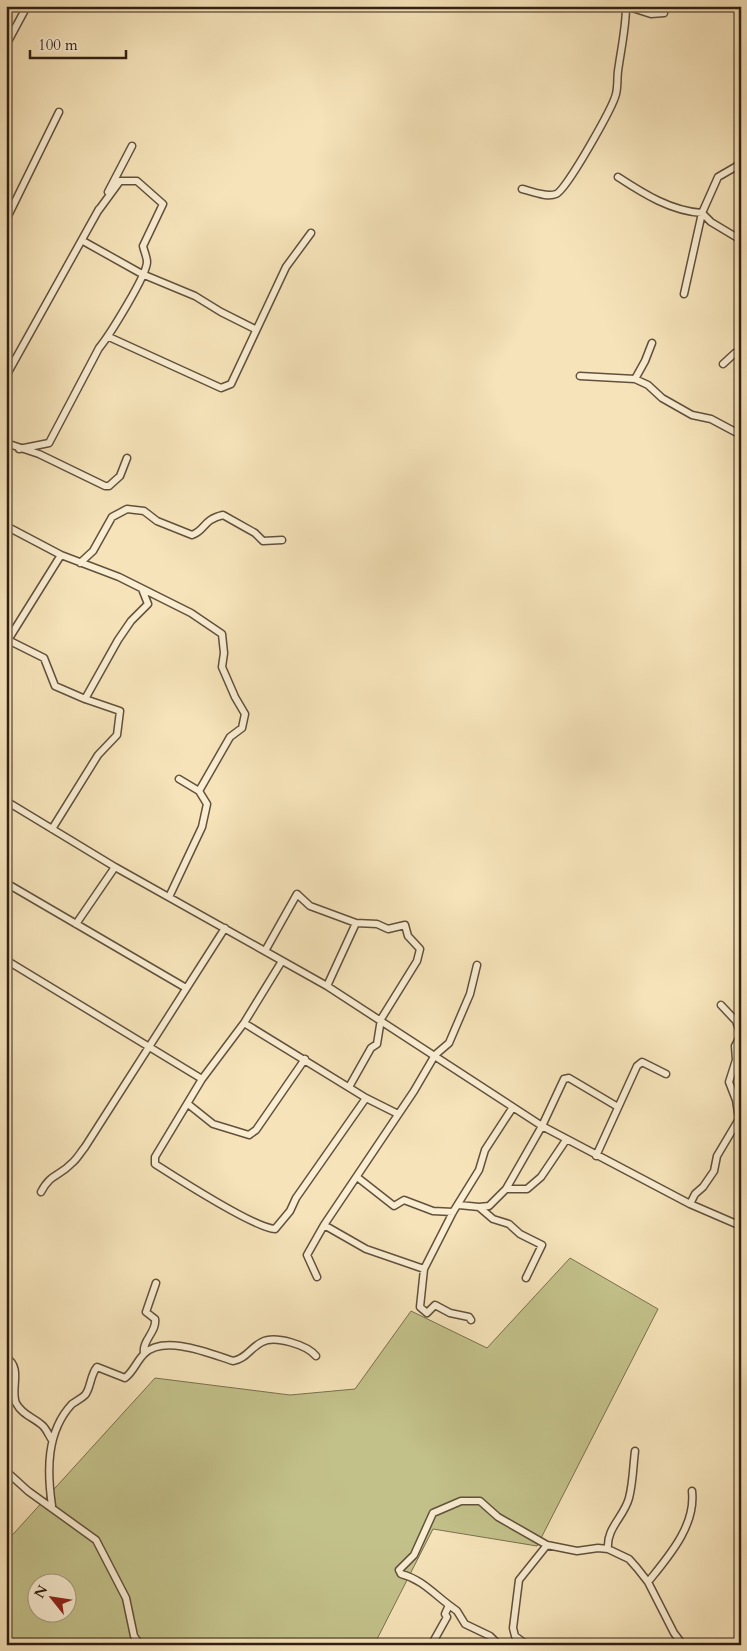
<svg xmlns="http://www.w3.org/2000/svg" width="747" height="1651" font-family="Cardo,serif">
  <rect width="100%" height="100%" fill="#f6e3b9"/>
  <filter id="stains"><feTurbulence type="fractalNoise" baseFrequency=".004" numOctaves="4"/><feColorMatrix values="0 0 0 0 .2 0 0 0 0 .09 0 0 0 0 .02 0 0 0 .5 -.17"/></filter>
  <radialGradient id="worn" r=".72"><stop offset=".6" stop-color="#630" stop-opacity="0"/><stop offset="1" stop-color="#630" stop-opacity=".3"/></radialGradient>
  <path fill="#c3c18a" stroke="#7a704f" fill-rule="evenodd" d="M570,1258L658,1309L537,1546L433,1529L374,1645H6V1542L155,1378L290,1395L355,1389L411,1311L487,1348ZM38,1584H68V1614H38Z"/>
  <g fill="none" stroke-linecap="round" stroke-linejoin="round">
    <g stroke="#62513d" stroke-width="9">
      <path id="minor" d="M626,6L651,14L664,13
        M6,45L27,6
        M741,160L737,166L718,177L702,213L711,222L741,240
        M618,177C644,194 671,211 702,213L684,294
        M522,189C531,191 547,198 556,194C566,191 613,107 616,94C618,86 617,78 618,71C621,49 626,28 626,6
        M108,192L132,146
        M6,220L59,112
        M83,241L142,274L195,296L221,312L255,329
        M109,337L221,388L231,384L286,267L311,233
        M723,364L735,353L741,355
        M6,376L99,209
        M580,376L635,379L648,385L662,398L692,415L711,419L741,435
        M635,379L645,361L652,343
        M6,443L39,454L105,486H109L120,476L127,458
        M19,449L49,443L99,348C109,336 147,275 147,262C147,257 144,251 143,246L163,204L137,181H120L98,211
        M6,526L61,555L119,577L191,613L222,634L224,653L222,667L235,697L245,714L242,728L230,737L199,791
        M80,563L93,551L112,517L127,509L144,511L157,521L192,535C206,530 202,520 223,515L255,533L263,541L282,540
        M6,639L44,658L55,686L85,699L118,640L131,621L148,604L142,589
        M8,640L61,555
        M6,801L115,867L327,986L542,1126L690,1204L741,1226
        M52,829L98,755L117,735L120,711L85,699
        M6,883L186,988
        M169,897L202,827L207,804L199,791L179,779
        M76,924L115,867
        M265,951L297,894L310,906L356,923L377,924L388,929L405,925L408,936L420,949L417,961L381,1019L377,1044L371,1048L349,1087
        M6,960L202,1079
        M282,961L244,1023L202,1079L155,1157V1164C177,1178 254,1228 275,1229L290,1211L296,1198L366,1098
        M327,986L356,923
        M244,1023L366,1098L398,1114
        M188,1104L213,1124L249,1135L256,1130L305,1059
        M596,1156L637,1066L642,1062L666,1074
        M357,1177L394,1206L404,1200L433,1211L453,1212
        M506,1189H527L541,1177L566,1140
        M41,1192C51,1173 59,1177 72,1163C77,1159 80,1153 85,1147L225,928
        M690,1204L695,1194L703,1187L714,1171L717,1156L739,1119L736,1100L729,1082L736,1060L735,1046L741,1035L736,1021L721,1005
        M459,1205L479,1207L493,1219L509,1224L520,1234L542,1245L526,1278
        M479,1207L489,1206L506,1189L542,1126L564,1079L569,1078L618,1107
        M324,1225L366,1249L424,1269
        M317,1277L307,1255L324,1225L414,1091L435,1055L449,1043L470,994L477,965
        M471,1320L469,1317L450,1313L435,1305L427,1313L420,1307L424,1269L453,1212L479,1170L485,1150L513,1107
        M144,1353C142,1340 157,1332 155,1319L146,1312L156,1283
        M6,1358C23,1367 10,1389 16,1403C22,1415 35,1418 43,1426C47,1430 49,1436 52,1440
        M635,1451C633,1467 633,1483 629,1498C624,1517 606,1528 608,1549L629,1559L637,1568L648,1582L674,1633L683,1645
        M6,1471L28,1491L96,1540L126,1598L134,1636L140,1645
        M52,1506C47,1471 46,1432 72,1404C76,1401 81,1399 85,1395C91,1388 90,1375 97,1367L125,1378C134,1371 136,1362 144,1354C164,1334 211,1354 233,1361C246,1359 250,1348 262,1342C275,1335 307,1345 316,1356
        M648,1582C668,1557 696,1526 692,1491
        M449,1605L457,1611L465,1624L490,1636L499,1645
        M433,1645V1642L447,1617L445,1614L449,1605C433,1593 421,1579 401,1574L399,1570L414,1555L433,1513L461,1501H480L498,1517L547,1545L577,1551L598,1548L608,1549
        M527,1645L515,1636L513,1628L519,1580L547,1545"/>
    </g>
    <use href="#minor" stroke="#f9edd2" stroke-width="6"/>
  </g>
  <rect width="747" height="1651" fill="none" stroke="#f6e3b9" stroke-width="25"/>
  <rect x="8" y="8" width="732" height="1636" fill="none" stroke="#312014" stroke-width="2.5"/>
  <rect x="12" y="12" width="722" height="1626" fill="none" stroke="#312014"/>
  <g transform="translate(52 1598) rotate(300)"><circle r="24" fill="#f9edd2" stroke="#a99b86"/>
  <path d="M0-4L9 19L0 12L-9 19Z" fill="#8f2418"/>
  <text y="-8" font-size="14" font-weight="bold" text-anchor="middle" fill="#312014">N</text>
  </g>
  <path d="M30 50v8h96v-8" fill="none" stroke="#312014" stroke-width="2.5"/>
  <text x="38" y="50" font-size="15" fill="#312014" stroke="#f9edd2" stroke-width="4" paint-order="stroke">100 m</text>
  <rect width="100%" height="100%" filter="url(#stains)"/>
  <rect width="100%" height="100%" fill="url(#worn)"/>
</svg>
